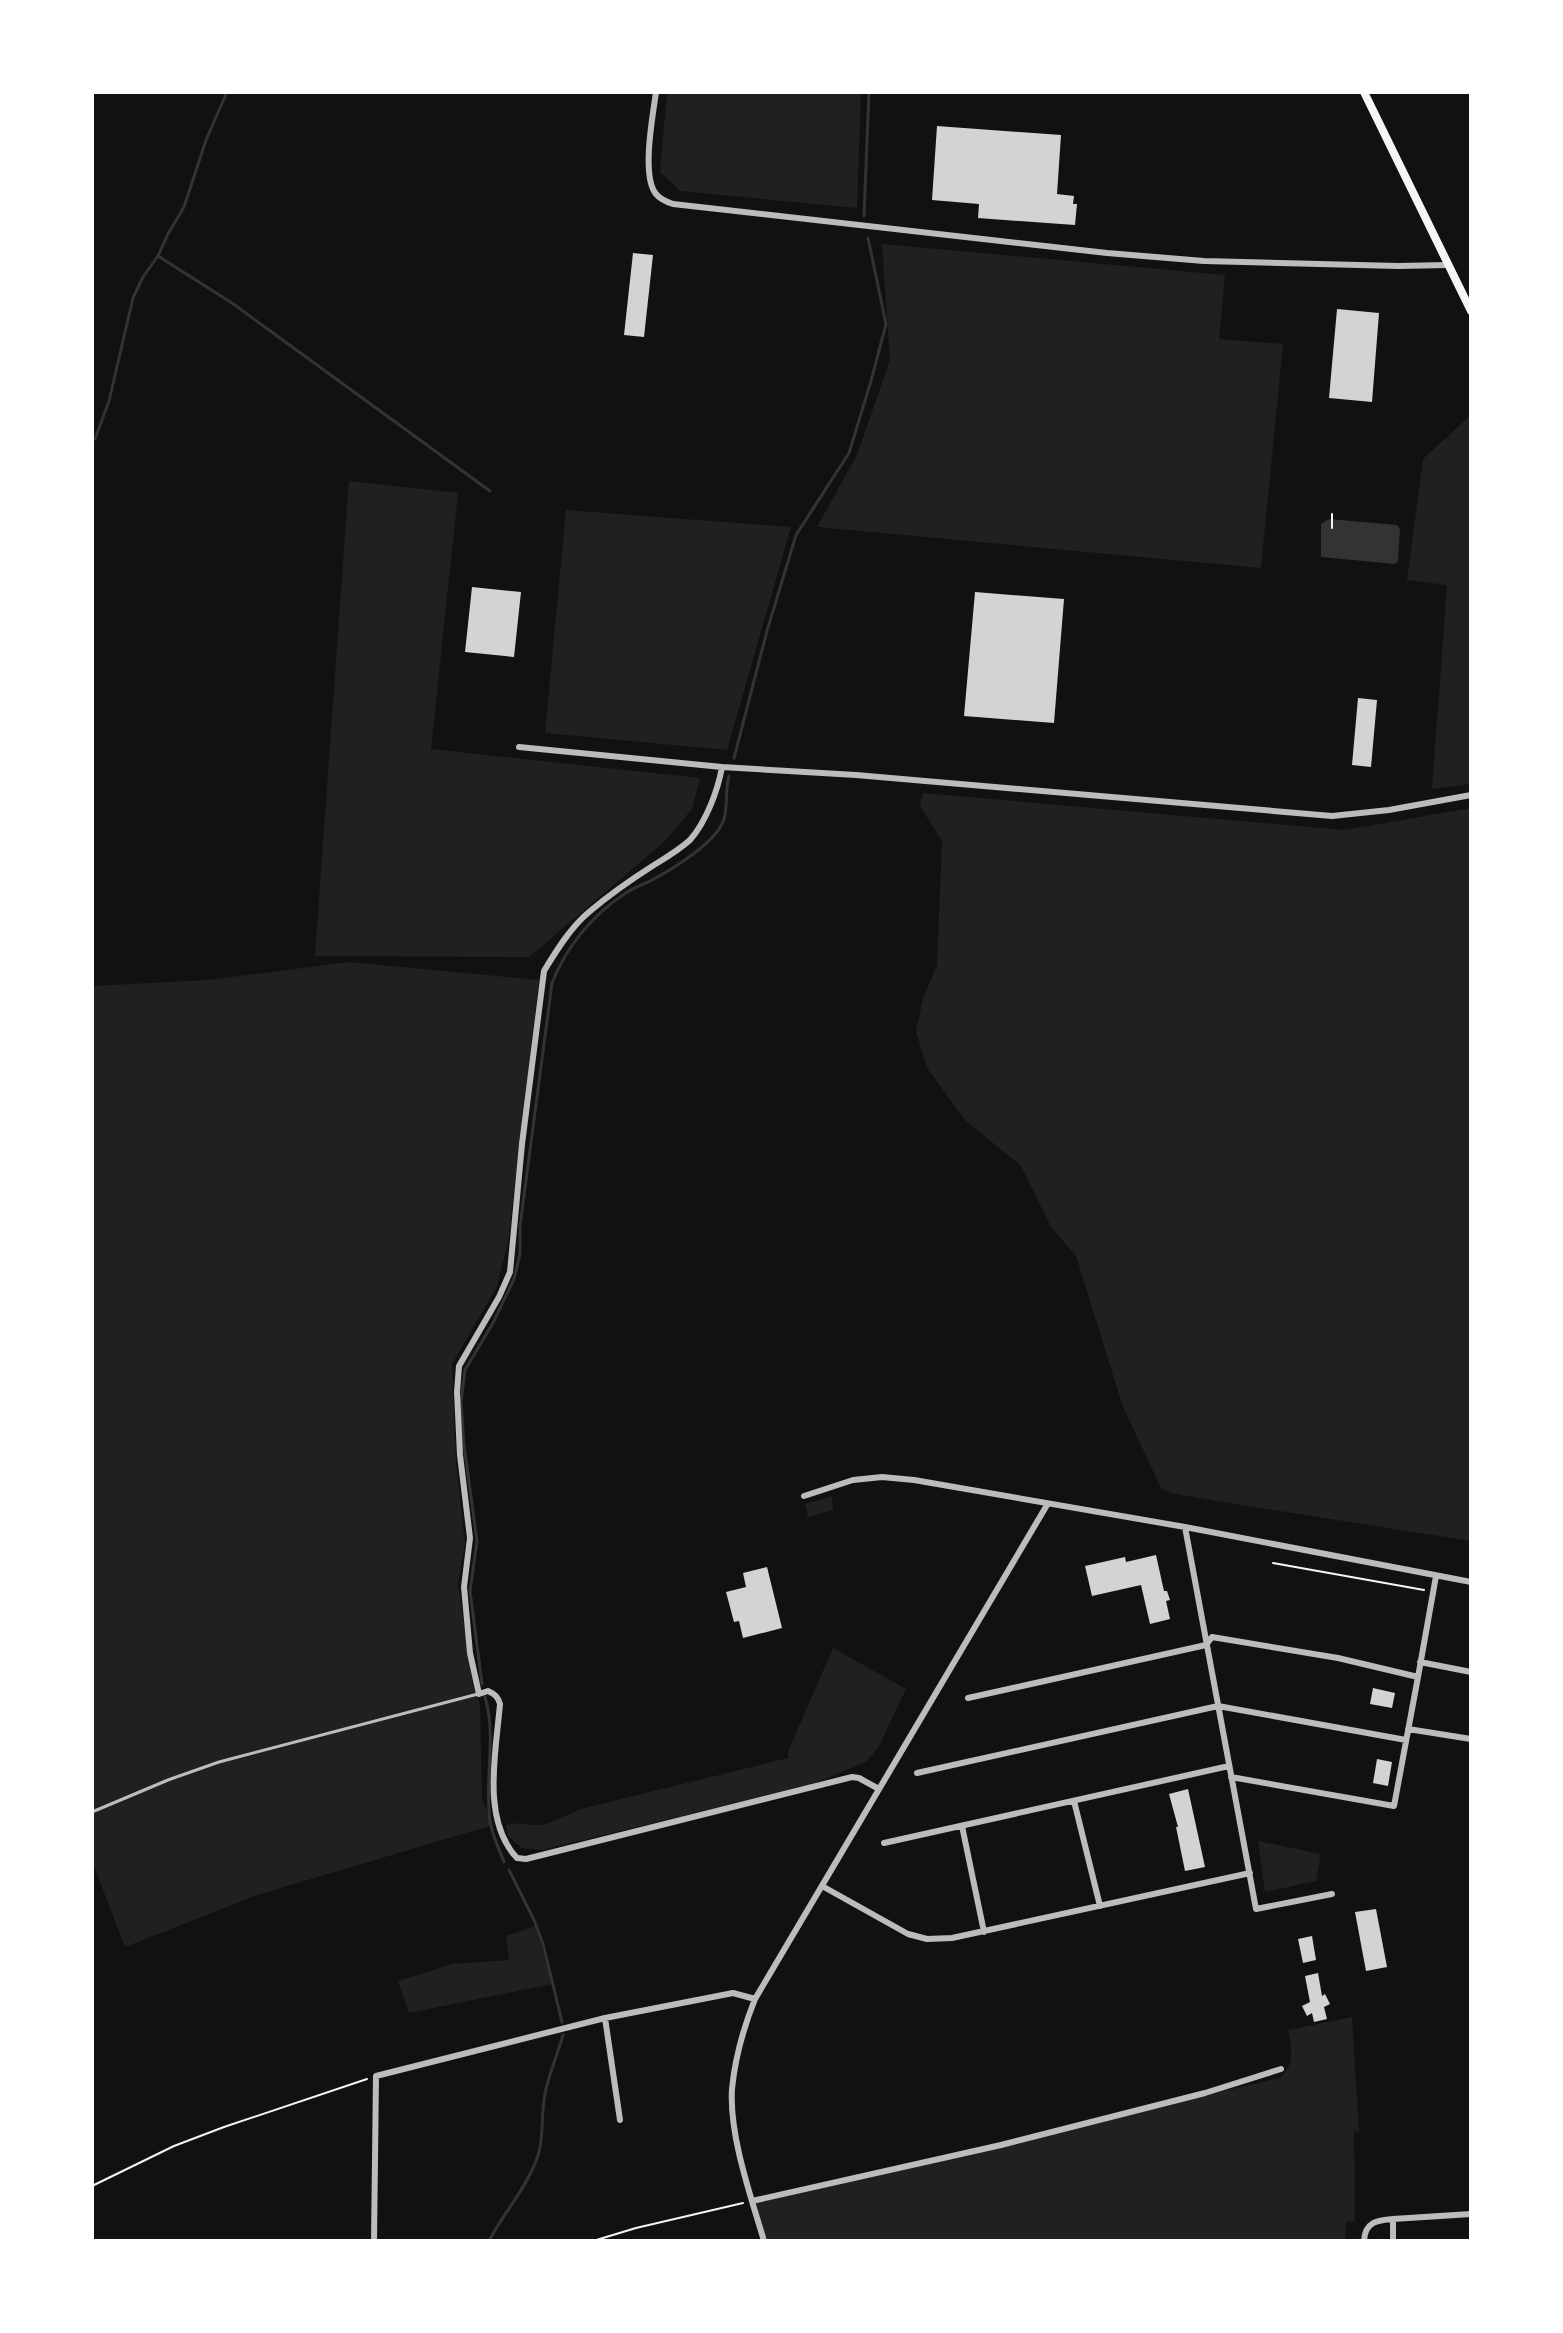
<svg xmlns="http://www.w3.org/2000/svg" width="1563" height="2333" font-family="Georgia,serif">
  <rect width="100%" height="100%" fill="#111"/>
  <path fill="#202020" d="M667,92H861L857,208L680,191L660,172Z
    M882,244L1225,275L1219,339L1283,344L1261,568L817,527L857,455L890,360Z
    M1471,415V784L1432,789L1447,585L1407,580L1423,459Z
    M349,481L458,493L431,749L700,778L692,809L663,843L529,957L315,956Z
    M566,510L791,527L727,750L545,733Z
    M923,793L1344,830L1471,808V1541L1216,1501L1171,1493L1161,1488L1123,1407L1076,1256L1051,1227L1021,1166L965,1120L927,1068L916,1031L923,999L937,965L942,841L920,806Z
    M349,962L539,980L508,1242L497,1287L452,1364L456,1463L465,1544L458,1584L473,1686L480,1704L482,1799L493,1825L257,1895L125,1947L92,1861V986L208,980Z
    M832,1496L833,1510L808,1517L805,1504Z
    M833,1648L906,1689L878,1748L866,1762L808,1786L541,1850L522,1848L508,1836L506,1825C519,1821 528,1826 540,1825C549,1825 573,1811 585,1808L788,1758L789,1749Z
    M1258,1841L1321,1854L1316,1881L1265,1892Z
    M536,1926L552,1984L409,2013L398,1981L452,1964L509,1960L506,1936Z
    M1352,2017L1359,2133L1354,2130L1355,2221L1346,2222L1345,2241H764L752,2201L1279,2078C1295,2067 1292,2047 1288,2030Z"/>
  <path fill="#333" d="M1329,519L1397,525L1400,529L1398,561L1395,564L1321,557V524Z"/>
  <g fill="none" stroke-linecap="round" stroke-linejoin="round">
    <path stroke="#333" stroke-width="3" d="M227,92L206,140L184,207L168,234L158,256L232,303L490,491
      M864,216L869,92
      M95,439L109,401L133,298L143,277L158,256
      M734,758L767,631L796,535L849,453L871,381L886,324L868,238
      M482,1684L470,1591L477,1541L464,1445L461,1402L465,1370L493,1323L514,1279L520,1254V1226L552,983C566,947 593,914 626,893C634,887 645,884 654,879C674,868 717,842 724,819C728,806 725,790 729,776
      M485,1697C497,1738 484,1779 490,1821C492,1835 499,1849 504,1862
      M509,1870L534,1920L543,1944L562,2022
      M489,2241C503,2214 525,2190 536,2161C544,2142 541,2120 544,2100C547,2077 557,2057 563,2035"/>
  </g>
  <path fill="#d3d3d3" d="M937,126L1061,135L1057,194L1074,196L1073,204H1077L1075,225L978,218L979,204L932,200Z
    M633,253L653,255L644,337L624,335Z
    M1337,309L1379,313L1372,402L1329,398Z
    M472,587L521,592L514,657L465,652Z
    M975,592L1064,599L1054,723L964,716Z
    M1358,698L1377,700L1371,767L1352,765Z
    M1156,1555L1164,1591H1167L1170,1600L1166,1601L1170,1619L1150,1624L1141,1585L1092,1596L1085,1566L1125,1557L1126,1562Z
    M767,1567L782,1628L743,1638L739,1621L734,1622L726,1592L746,1587L743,1573Z
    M1373,1688L1395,1693L1392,1708L1370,1704Z
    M1377,1759L1392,1762L1388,1786L1373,1783Z
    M1188,1789L1205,1867L1185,1871L1176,1827H1178L1169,1794Z
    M1376,1909L1387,1967L1366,1971L1355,1912Z
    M1312,1936L1316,1960L1303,1963L1298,1939Z
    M1318,1973L1322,1996L1325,1994L1330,2004L1324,2007L1327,2019L1314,2022L1312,2013L1307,2016L1302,2006L1310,2002L1305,1976Z"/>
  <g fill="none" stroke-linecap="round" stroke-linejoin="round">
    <path stroke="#f5f5f5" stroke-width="2" d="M1332,528V514
      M1273,1563L1424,1590
      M92,2186L174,2146L224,2127L367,2079
      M593,2241L636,2228L743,2203"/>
    <path stroke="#bcbcbc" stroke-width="3" d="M92,1812L168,1780L219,1762L478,1694"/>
    <path stroke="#bcbcbc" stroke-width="6" d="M656,92C653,115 641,176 656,194C660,199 667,202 673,204L1107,253L1204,261L1398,266L1448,265
      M519,747L722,767L856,775L1332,816L1389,810L1471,795
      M722,767C718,790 706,822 690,840C679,850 667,857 654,865C632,879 609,895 589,912C571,927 556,951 544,971L522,1144L510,1272L499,1297L459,1366L457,1392L460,1455L470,1538L464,1587L470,1653L479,1694L488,1691C495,1694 498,1697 500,1704C496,1752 481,1820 517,1858L526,1859L852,1777L859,1778L879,1789
      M804,1496L853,1480L882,1477L914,1480L1185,1527L1471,1582
      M1185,1527L1256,1909L1332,1894
      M1420,1662L1471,1672
      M968,1698L1206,1645L1212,1637L1338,1658L1418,1677L1436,1576
      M1408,1729L1471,1739
      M917,1773L1218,1706L1406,1740
      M1231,1777L1394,1806L1418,1677
      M1074,1801L1100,1906
      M962,1826L984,1932
      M884,1843L1229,1766
      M822,1886L908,1934L927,1939L952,1938L1250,1873
      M605,2018L620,2120
      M752,2201L1001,2145L1205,2093L1281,2069
      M1393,2219L1471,2214
      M374,2241L376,2076L605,2018L733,1993L755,1999
      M764,2241C751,2197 729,2135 732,2089C735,2058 743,2029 755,1999L1047,1505
      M1364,2241C1365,2222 1377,2220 1393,2219V2241"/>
    <path stroke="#f5f5f5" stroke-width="8" d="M1364,92L1471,311"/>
  </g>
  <rect width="1563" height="2333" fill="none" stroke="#ffffff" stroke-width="188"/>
</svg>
